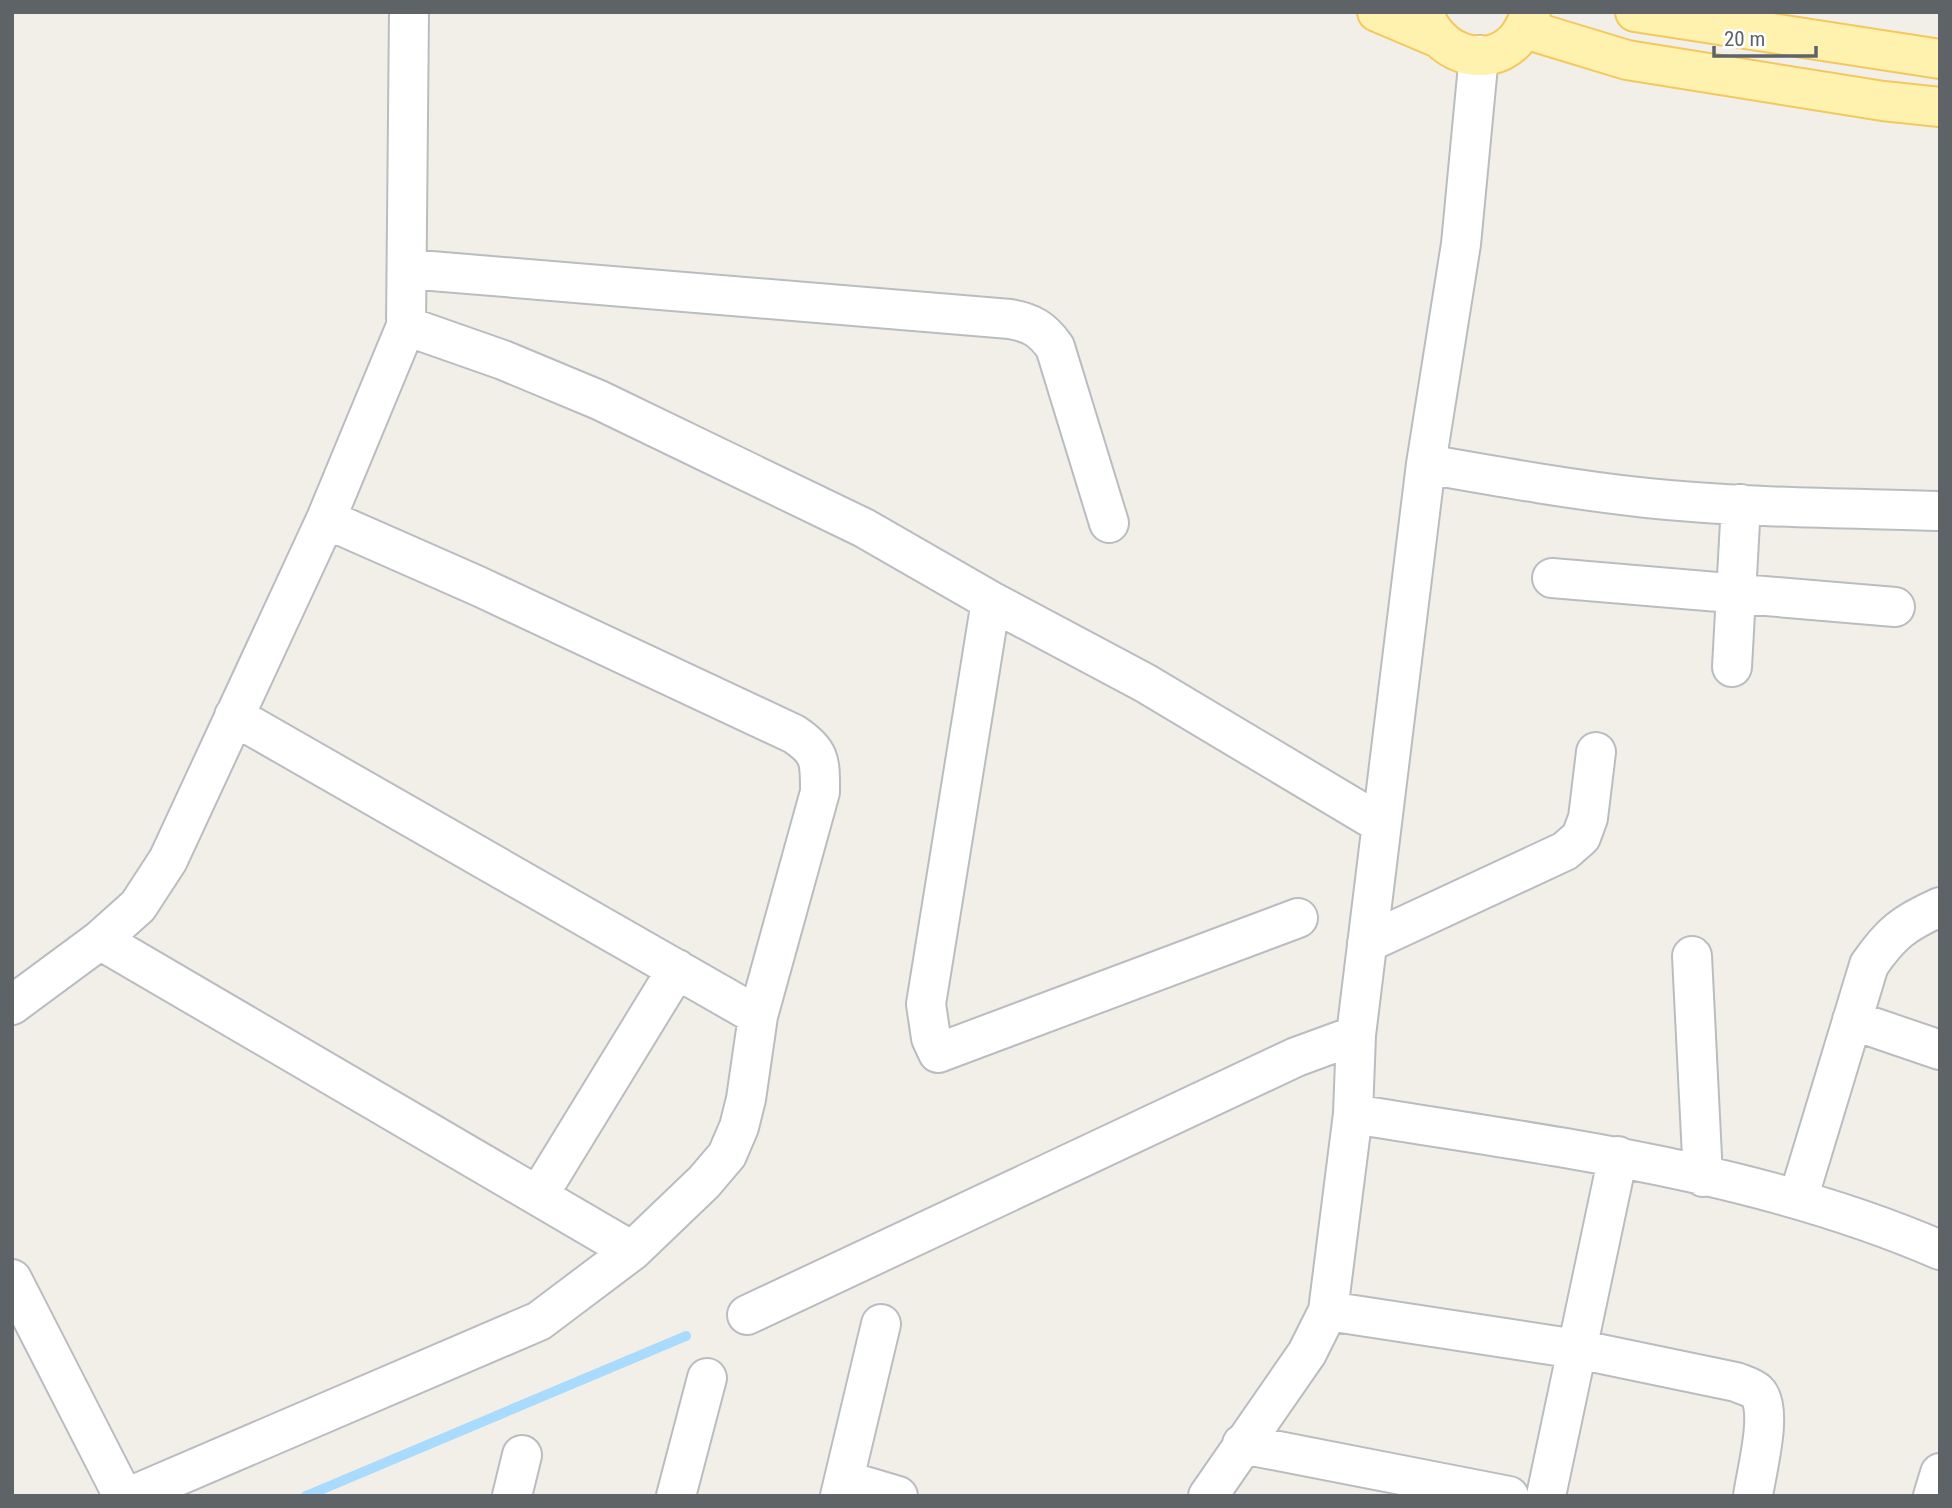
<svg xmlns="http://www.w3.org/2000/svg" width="1952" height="1508" font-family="'Roboto Condensed',sans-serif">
  <rect width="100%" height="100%" fill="#f1efe7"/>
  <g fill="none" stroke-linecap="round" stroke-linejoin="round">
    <path stroke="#a9dbff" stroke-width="10" d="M306,1496L686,1336"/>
    <g stroke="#b9bdc1" stroke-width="42">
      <path id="minor" d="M407,269L1010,319C1032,323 1042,329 1055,347L1109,523
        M406,326L503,360L599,400L864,528L991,601L1145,683L1381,824
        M1426,464C1500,477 1573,490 1647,498C1744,508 1842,508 1940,511
        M1552,578L1895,607
        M991,601L926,1004L931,1038L938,1053L1298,918
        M1732,667L1741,504
        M234,716L758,1016
        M100,940L632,1251
        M1367,943L1565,851L1581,837L1588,818L1596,752
        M1692,956L1703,1177
        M12,1005L100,940L138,906L168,860L326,519L406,326L409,12
        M1852,1020L1940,1050
        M1353,1114C1550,1146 1755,1170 1940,1250
        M538,1196L677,969
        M1798,1199L1869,965C1891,933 1904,923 1940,907
        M12,1279L123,1496
        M1328,1311L1577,1349L1736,1382C1743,1385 1752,1387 1757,1392C1774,1408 1756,1473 1753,1496
        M747,1315L1296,1057L1356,1035
        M1242,1444L1509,1496
        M844,1480L898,1496
        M131,1496L539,1321L632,1251L704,1182L727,1155L739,1127L746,1099L758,1016L820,792C820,761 821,752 794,734L478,586L326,519
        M512,1496L522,1455
        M676,1496L707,1378
        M840,1496L881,1324
        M1208,1496L1307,1353L1328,1311L1353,1114L1356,1035L1426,464L1461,244L1479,55
        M1546,1496L1618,1156
        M1933,1496L1940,1473"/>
    </g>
    <g stroke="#f4c85d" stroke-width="42">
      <path id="major" d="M1377,12L1436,37
        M1424,12C1435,51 1484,72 1515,41C1523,32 1527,23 1531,12
        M1635,12L1940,59
        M1525,29L1627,60L1883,101L1940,107"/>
    </g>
    <use href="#minor" stroke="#fff" stroke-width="38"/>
    <use href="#major" stroke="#fff1ae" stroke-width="38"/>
  </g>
  <rect width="1952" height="1508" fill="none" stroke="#5e6368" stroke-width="28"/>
  <path d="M1714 46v10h102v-10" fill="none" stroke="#5e6368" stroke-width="3.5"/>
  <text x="1724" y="46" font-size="21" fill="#5e6368" stroke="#ffffff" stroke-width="5" paint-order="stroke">20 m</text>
</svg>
